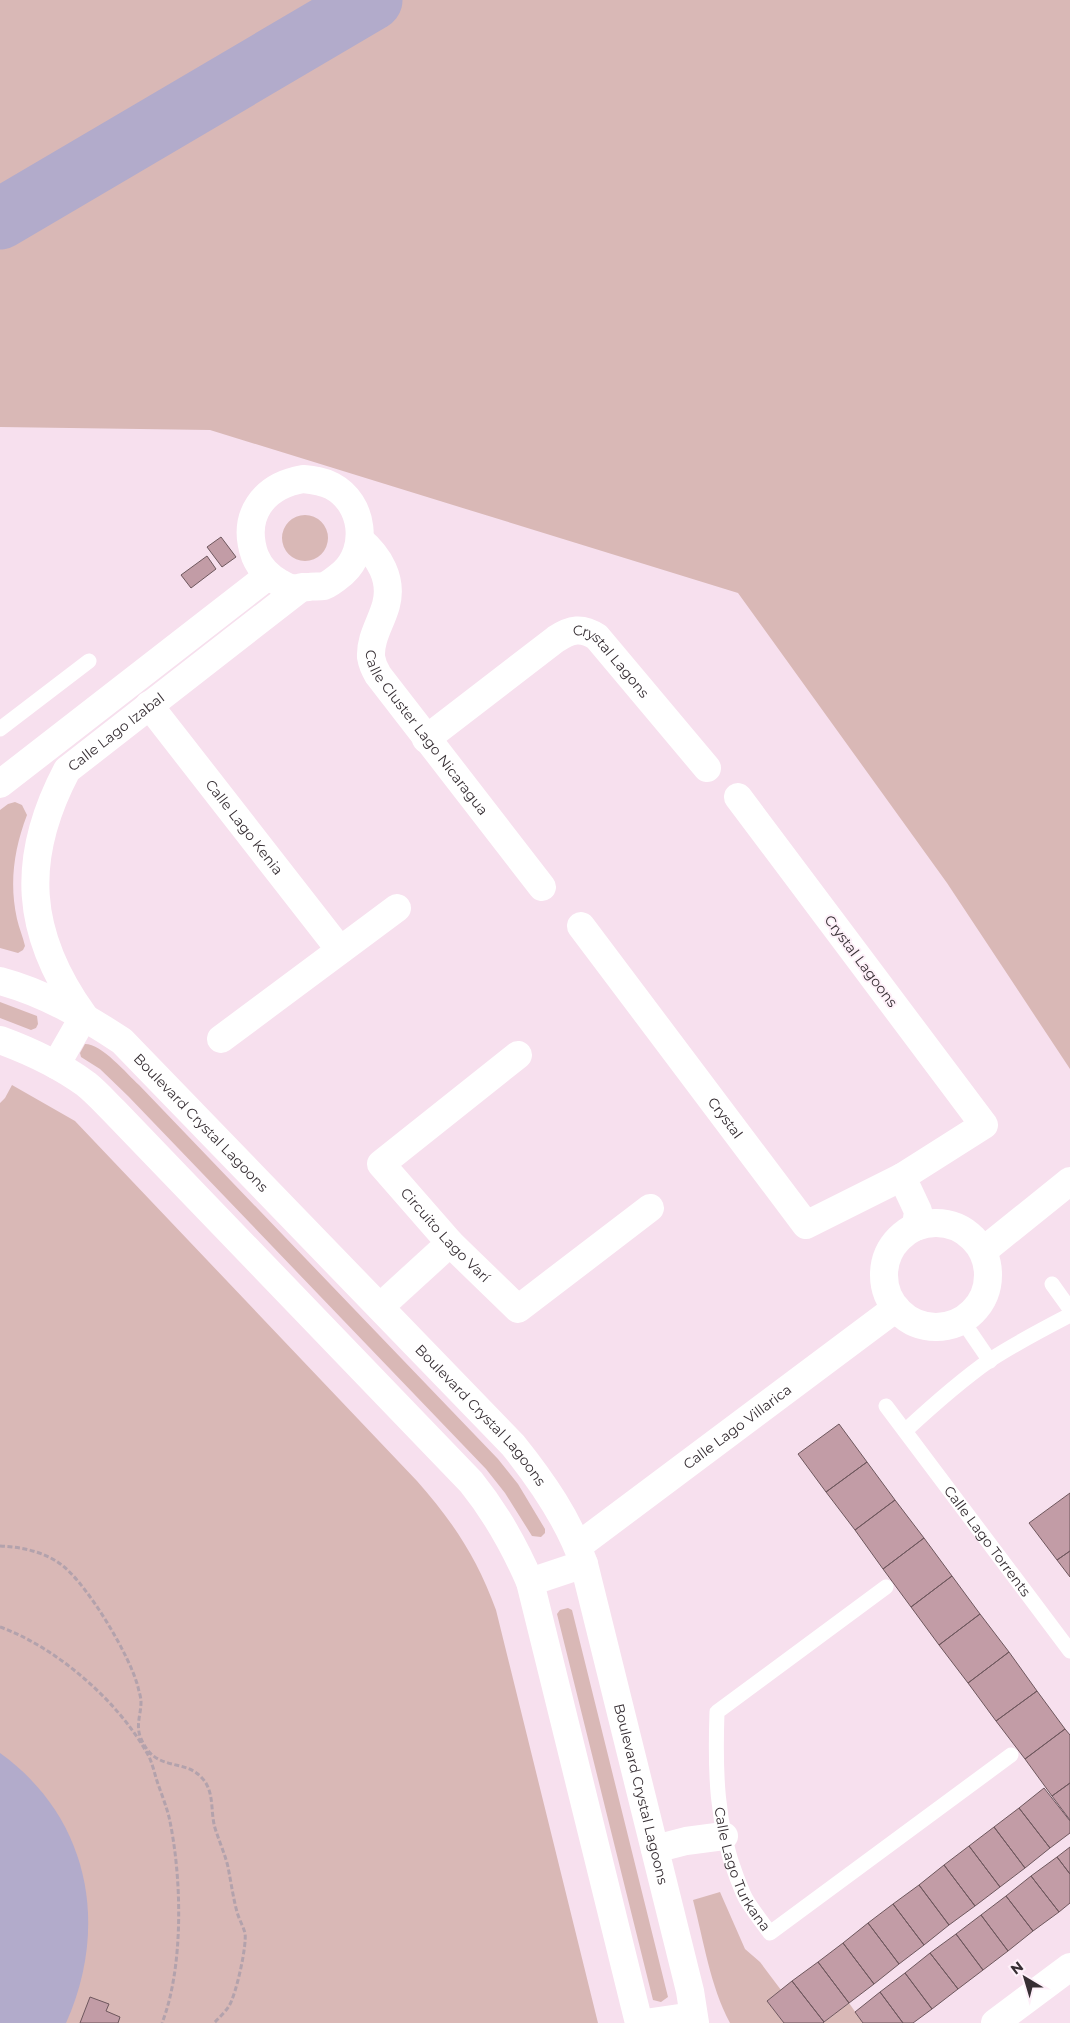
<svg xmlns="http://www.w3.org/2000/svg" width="1070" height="2023" font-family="Montserrat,sans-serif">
  <rect width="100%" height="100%" fill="#f7e0ee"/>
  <path fill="#d9b8b6" d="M0,0H1070V1069L947,883L738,593L210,430L0,427Z
    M282 538a23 23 0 1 1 46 0a23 23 0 1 1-46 0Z
    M15,802L22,805L27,815C14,849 9,883 17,919C19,928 23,937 25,946L23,950L18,953L0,948V810L8,804Z
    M0,1002L37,1016L38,1024L36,1028L31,1030L0,1018Z
    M85,1044C102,1044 127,1074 139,1085L498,1459L518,1484L545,1529V1533L541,1537L532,1536L505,1493L486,1469L128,1096L100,1069L81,1057L80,1053Z
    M12,1085L75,1121L417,1481C454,1523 477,1558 496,1610L598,2023H0V1103L5,1098Z
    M568,1608L572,1610L668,1997L661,2002L653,2000L557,1614L560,1610Z
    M720,1892L745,1949L760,1962L781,1990L767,2001L784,2023H730C710,1985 704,1942 693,1900Z
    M849,2003L863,2023H823Z"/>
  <path fill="#b2abcb" d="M0,1753C89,1817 110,1925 66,2023H0Z"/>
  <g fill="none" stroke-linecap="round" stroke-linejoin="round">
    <path stroke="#b2abcb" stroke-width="61" d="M0,219L372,0"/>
  </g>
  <path fill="#c29ca6" stroke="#6e575d" d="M221,537L236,557L222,567L207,547Z
    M207,556L216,569L191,588L181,575Z
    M839,1424L867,1462L826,1492L798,1454Z
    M867,1462L895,1500L855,1530L826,1492Z
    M1070,1493V1551L1057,1560L1029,1523Z
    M895,1500L924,1538L883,1569L855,1530Z
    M924,1538L952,1576L911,1607L883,1569Z
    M1070,1551V1577L1057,1560Z
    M952,1576L980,1614L939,1645L911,1607Z
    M980,1614L1009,1652L968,1683L939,1645Z
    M1009,1652L1037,1691L996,1721L968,1683Z
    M1037,1691L1065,1729L1025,1759L996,1721Z
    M1065,1729L1070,1735V1783L1052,1796L1025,1759Z
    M1070,1783V1820L1052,1796Z
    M1044,1788L1070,1821V1833L1050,1848L1019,1808Z
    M1019,1808L1050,1848L1025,1868L994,1827Z
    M994,1827L1025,1868L1000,1887L969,1846Z
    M969,1846L1000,1887L975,1906L944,1865Z
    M1070,1847V1874L1057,1857Z
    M1057,1857L1070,1874V1903L1059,1912L1031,1876Z
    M944,1865L975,1906L949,1925L919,1885Z
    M1031,1876L1059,1912L1033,1931L1006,1896Z
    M919,1885L949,1925L924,1945L893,1904Z
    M1006,1896L1033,1931L1008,1951L981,1915Z
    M893,1904L924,1945L899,1964L868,1923Z
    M981,1915L1008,1951L983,1970L956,1934Z
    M868,1923L899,1964L874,1984L843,1943Z
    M956,1934L983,1970L958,1989L930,1953Z
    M843,1943L874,1984L849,2003L818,1962Z
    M930,1953L958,1989L932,2009L905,1973Z
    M818,1962L849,2003L824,2022L792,1981Z
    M905,1973L932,2009L913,2023H903L880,1992Z
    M792,1981L824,2022L823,2023H784L767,2001Z
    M880,1992L903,2023H863L855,2012Z
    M90,1997L109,2004L106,2011L120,2017L118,2023H80Z"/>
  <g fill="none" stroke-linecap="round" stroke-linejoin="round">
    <path stroke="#b3a2ac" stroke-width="3" stroke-dasharray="5 2.5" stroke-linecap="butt" d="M0,1546C22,1547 46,1552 63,1566C89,1587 130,1656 138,1687C139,1692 141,1697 141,1702C141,1714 136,1724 140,1736C154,1774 184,1757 202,1778C215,1792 210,1811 215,1828C219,1841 225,1854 228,1867C231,1882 233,1897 237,1912C239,1919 243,1926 245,1933C247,1946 236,1995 229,2006C225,2012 219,2018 214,2023
      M0,1627C56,1647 118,1701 147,1753C152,1761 154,1772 157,1781C161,1793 166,1805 169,1817C182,1876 184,1967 162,2023"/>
    <g stroke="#fff" stroke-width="15">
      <path d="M0,729L89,661"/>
      <path d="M1052,1284L1070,1309"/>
      <path d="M962,1320L990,1361"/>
      <path id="s1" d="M886,1406L1070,1651"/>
      <path d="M905,1431C932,1406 960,1381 990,1360C1016,1343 1043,1329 1070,1315"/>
      <path id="s2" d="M886,1587L717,1712C715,1769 716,1825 737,1878C740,1885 742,1892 746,1899C753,1911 762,1922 770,1933L1011,1755"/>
    </g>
    <g stroke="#fff" stroke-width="28">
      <path d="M303,479C313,480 323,481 332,486C364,503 369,549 343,573C337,578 330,584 324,586C319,587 313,586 309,587C295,588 293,591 280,583C269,577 260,568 255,556C241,516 263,486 303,479Z"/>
      <path id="s3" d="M360,540C379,556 393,579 386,605C381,623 370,638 371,657C372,663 375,670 378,675L542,887"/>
      <path id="s4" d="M149,705L340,950"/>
      <path id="s5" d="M426,739L556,639C571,629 582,627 597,637L707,768"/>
      <path d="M0,784L268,576"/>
      <path id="s6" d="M581,926L806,1225L902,1177L984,1125L738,797"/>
      <path id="s7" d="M0,981C45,993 84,1016 122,1041L513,1445C542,1481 569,1520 584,1564L690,1991L695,2023"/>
      <path d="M221,1039L397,908"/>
      <path d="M0,1040C30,1051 60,1065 86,1084C96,1092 105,1102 114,1111L471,1482C496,1513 514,1545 530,1582L639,2023"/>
      <path id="s8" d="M518,1055L381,1164L450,1243L518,1309L650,1208"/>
      <path id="s9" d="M56,1065L84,1016C25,934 20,859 67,770L302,587"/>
      <path d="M902,1177L918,1211L916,1227"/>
      <circle cx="936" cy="1275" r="52"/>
      <path d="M983,1251L1070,1181"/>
      <path d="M380,1307L450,1243"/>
      <path id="s10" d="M578,1546L896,1308"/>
      <path d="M530,1582L584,1564"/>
      <path d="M655,1849L686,1841L724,1836"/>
      <path d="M645,2023L693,2016"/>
      <path d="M995,2023L1070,1967"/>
    </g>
  </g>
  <g text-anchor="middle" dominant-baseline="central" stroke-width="4" stroke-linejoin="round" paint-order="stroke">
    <g font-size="14" fill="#362e33" stroke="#fef0f9">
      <text stroke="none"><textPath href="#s5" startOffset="234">Crystal Lagons</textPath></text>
      <text stroke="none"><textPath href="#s9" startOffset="381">Calle Lago Izabal</textPath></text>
      <text stroke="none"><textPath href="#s3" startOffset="222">Calle Cluster Lago Nicaragua</textPath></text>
      <text stroke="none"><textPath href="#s4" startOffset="155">Calle Lago Kenia</textPath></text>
      <text transform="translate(861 961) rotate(53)">Crystal Lagoons</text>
      <text stroke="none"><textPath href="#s6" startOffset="240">Crystal</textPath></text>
      <text stroke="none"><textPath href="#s7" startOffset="250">Boulevard Crystal Lagoons</textPath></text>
      <text stroke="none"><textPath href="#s8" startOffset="271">Circuito Lago Varí</textPath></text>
      <text stroke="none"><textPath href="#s7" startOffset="655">Boulevard Crystal Lagoons</textPath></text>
      <text stroke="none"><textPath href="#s10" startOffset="199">Calle Lago Villarica</textPath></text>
      <text stroke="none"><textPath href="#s1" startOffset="169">Calle Lago Torrents</textPath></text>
      <text stroke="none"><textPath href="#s7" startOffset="1075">Boulevard Crystal Lagoons</textPath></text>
      <text stroke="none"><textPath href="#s2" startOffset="372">Calle Lago Turkana</textPath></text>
    </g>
  </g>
  <g transform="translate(1025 1978) rotate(322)" stroke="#fef0f9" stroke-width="4" paint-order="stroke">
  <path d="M0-4L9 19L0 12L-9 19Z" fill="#362e33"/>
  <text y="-8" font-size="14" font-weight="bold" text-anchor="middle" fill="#362e33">N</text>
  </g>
</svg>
